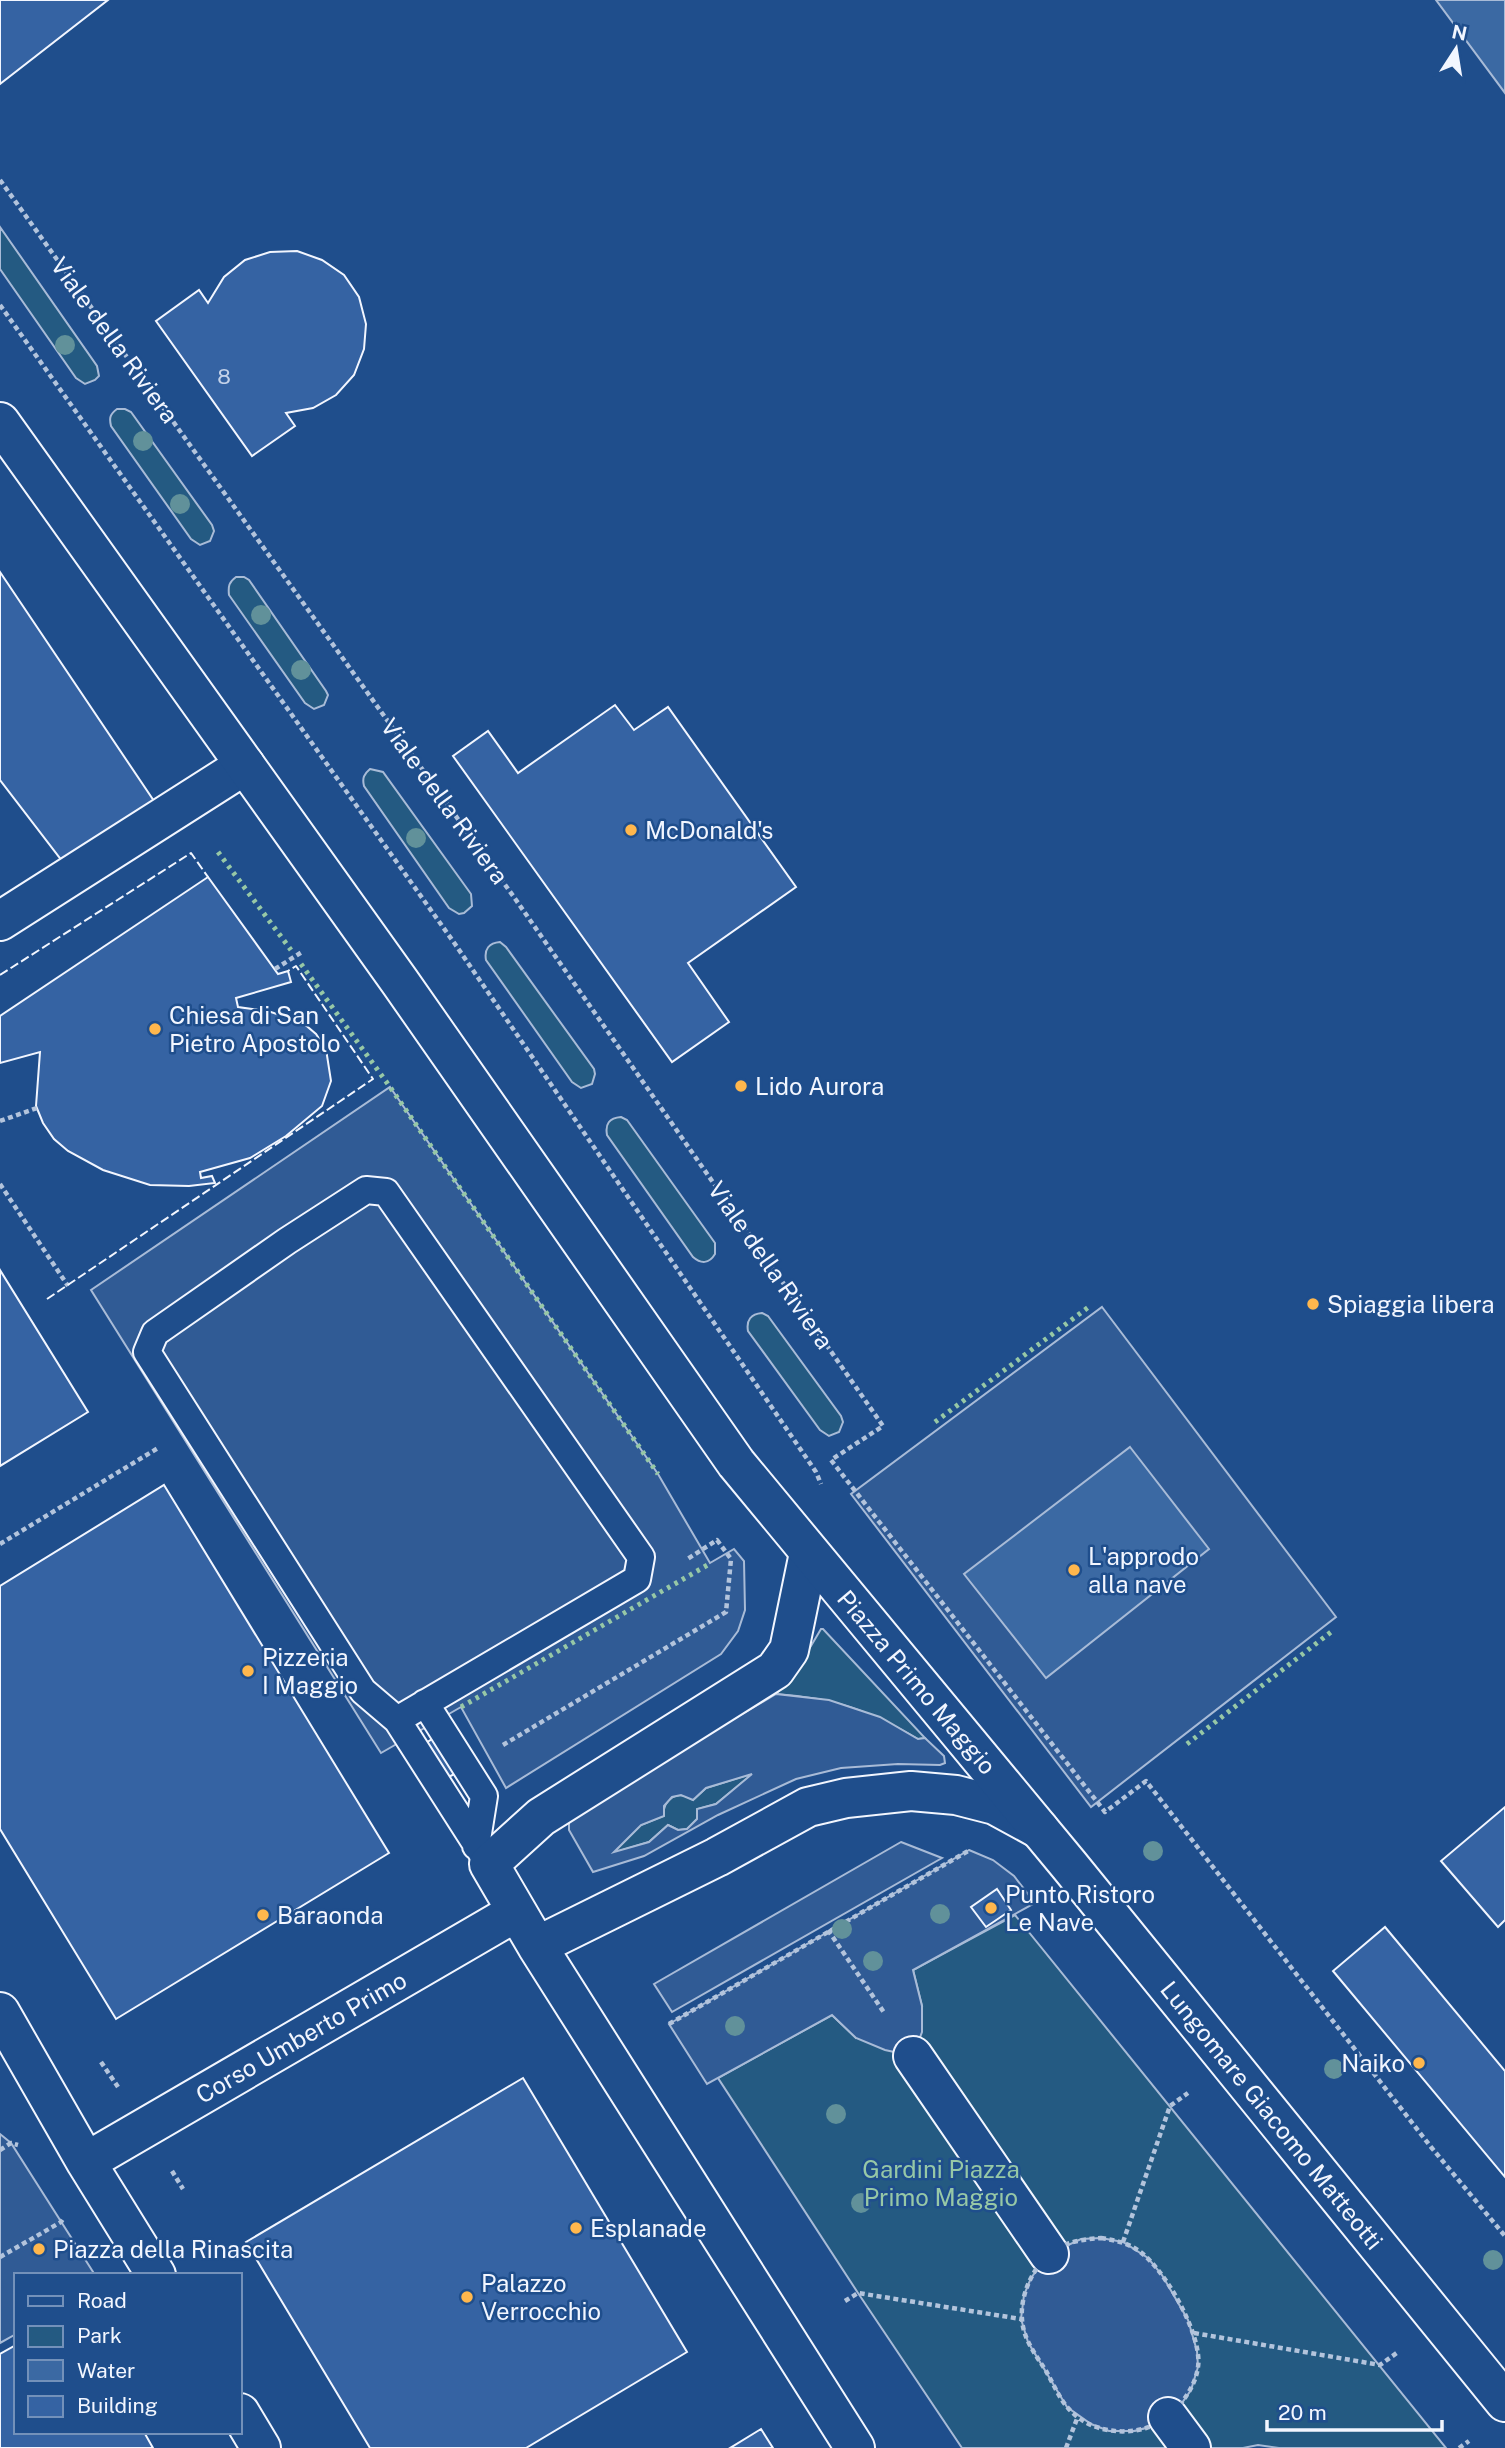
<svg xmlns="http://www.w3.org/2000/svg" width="1505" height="2448" font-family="'Public Sans',sans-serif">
  <rect width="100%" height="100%" fill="#1f4e8c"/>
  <path fill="#245a82" stroke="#a8bbd7" stroke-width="2" fill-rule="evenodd" d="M0,227L97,366L99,376L95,380L85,384L76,378L0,269Z
    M117,409H125L131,412L212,525L214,531L210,541L200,545L191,539L111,426C109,418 110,414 117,409Z
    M236,577H244L249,580L326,691L328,695L324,705L314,709L305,703L229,595C228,586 229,582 236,577Z
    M370,769L383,772L471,894L472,906L464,913L459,914L449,908L364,786C362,778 364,774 370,769Z
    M500,942L506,947L594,1069L595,1074L592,1084L581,1088L572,1082L486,960C484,949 489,943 500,942Z
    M621,1117L627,1120L715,1243V1254C709,1264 701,1264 693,1257L607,1135C605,1124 609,1118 621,1117Z
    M762,1313L768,1316L841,1416L843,1422L839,1432L829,1436L820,1430L748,1331C746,1320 751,1314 762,1313Z
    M821,1629H823L925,1738L918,1739C868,1710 835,1698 776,1694L795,1673Z
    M754,1773L716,1804L698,1809L697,1819L687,1829L678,1830L668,1825L649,1842L613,1853L641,1825L663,1816C664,1797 678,1790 693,1800L706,1788Z
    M1015,1915L1446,2448H1279L1258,2445L1243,2448H962L858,2293L718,2078L832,2015L856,2038L922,2006L913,1970ZM1028,2342L1157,2425L1134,2431H1110L1041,2363Z"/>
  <path fill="#305b95" stroke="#a8bbd7" stroke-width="2" fill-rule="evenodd" d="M390,1087L658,1474L710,1563L734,1549L744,1561L745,1610L738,1631L721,1654L506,1788L461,1707L381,1753L91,1290Z
    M1102,1307L1336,1617L1091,1807L851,1494Z
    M776,1694L829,1700L880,1717L918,1739L925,1738L944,1756L945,1763L940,1765L898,1764L841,1768L796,1779L718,1815L644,1856L593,1872L569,1830V1819L575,1812ZM752,1774L716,1804L697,1809V1819L687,1829L678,1830L668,1825L649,1842L614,1852L641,1825L664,1816V1806L672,1797L681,1795L693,1800L706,1788Z
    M901,1842L942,1858L672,2012L654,1984Z
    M969,1850L993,1860L1014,1876L1035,1903L913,1970L922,2006V2032L913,2056L885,2050L856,2038L832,2015L707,2084L669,2024Z
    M0,2134L11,2143L95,2275H16V2334L0,2343Z
    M1101,2238L1123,2242L1148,2258L1162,2275L1188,2320L1197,2351L1198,2367L1191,2390L1177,2410L1157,2425L1134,2431H1109L1091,2424L1067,2407L1028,2342L1021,2319L1024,2295L1031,2278L1049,2254L1081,2239Z"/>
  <path fill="#3b69a3" stroke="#a8bbd7" stroke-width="2" d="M1436,0H1505V93Z
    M1130,1447L1209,1549L1046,1678L964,1574Z"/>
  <path fill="#3563a3" stroke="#f2f6ff" stroke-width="2" d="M0,0H108L0,84Z
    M297,251L322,260L344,275L359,297L366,324L364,349L354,375L336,395L313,408L286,413L295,426L252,456L156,321L199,290L208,303L224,277L245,260L270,252Z
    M0,572L154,801L66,866L0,780Z
    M615,705L634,730L668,707L796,887L688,963L729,1022L672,1062L453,756L488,731L518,773Z
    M208,877L278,974L288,971L291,982L236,998L238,1007L268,1011L303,1023L316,1034L326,1049L331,1081L322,1106L286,1136L250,1158L200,1172L201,1178L212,1176L215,1183L189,1186L150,1185L103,1170L68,1151L54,1139L43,1123L36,1106L40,1052L0,1063V1016Z
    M0,1270L88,1412L0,1466Z
    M164,1485L389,1853L116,2019L0,1829V1586Z
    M439,1735L460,1771L445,1779L424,1744Z
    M1505,1807V1920L1498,1927L1441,1861Z
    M997,1889L1011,1910L986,1927L971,1907Z
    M1385,1927L1505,2071V2177L1333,1971Z
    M523,2078L687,2352L526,2448H370L246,2242Z
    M16,2345V2432H144L153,2448H0V2354Z
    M761,2429L773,2448H730Z"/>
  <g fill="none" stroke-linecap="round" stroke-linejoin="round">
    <g stroke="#f2f6ff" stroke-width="30">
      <path id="lane" d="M425,1703L484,1796L476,1846
        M397,1720L637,1579L641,1557L386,1192L366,1190L287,1241L155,1333L147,1352L363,1691L397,1720L489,1864"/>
    </g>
    <g stroke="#f2f6ff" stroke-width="42">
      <path id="street" d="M0,921L245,765
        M809,1553L789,1650L775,1670L541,1817L489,1864L537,1946L717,1857L808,1807L846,1798L911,1791L956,1795L995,1805L1039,1829
        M537,1946L855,2448
        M0,2012L86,2162L156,2275
        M913,2056L1049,2254
        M86,2162L516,1912
        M240,2413L261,2448
        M1168,2417L1191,2448"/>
    </g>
    <g stroke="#f2f6ff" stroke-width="42">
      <path id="secondary" d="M0,422L400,982L736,1463L1069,1865L1505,2402"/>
    </g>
    <path stroke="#b3c4dc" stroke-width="4.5" stroke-dasharray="5 3.5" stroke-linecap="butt" d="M0,180L516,900L883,1426L831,1460L1105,1812L1146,1781L1431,2147L1505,2236
      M0,305L455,944L816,1472L821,1484
      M275,969L302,952
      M0,1121L37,1108
      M0,1184L68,1286
      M0,1544L158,1448
      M503,1745L726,1612L731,1559L717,1540L686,1560
      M828,1930L885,2014
      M669,2024L968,1851
      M101,2062L118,2087
      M0,2150L11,2143L18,2145
      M172,2171L183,2189
      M1101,2238C1113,2240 1125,2242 1136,2249C1163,2265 1203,2335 1198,2367C1196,2382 1188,2394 1180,2405C1173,2417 1158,2424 1146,2428C1119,2436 1087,2430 1068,2408C1059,2398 1053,2383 1046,2371C1036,2355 1023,2339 1022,2319C1020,2296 1032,2268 1051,2253C1064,2242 1084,2239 1101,2238Z
      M1123,2242L1170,2106L1188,2093
      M0,2257L61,2222L63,2219
      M845,2301L858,2293L1021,2319
      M1194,2333L1380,2365L1398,2352
      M1066,2448L1078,2416
      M1459,2448L1469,2441"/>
    <use href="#lane" stroke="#1f4e8c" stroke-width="26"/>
    <use href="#street" stroke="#1f4e8c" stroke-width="38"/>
    <use href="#secondary" stroke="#1f4e8c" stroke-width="38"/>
    <path stroke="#97c8a6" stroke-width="5" stroke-dasharray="3.5 5" stroke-linecap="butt" d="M218,852L291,950
      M301,964L390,1087L658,1474
      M935,1422L1090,1306
      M461,1707L711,1563
      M1187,1744L1331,1632"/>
    <path stroke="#f2f6ff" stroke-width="2" stroke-dasharray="9 3.5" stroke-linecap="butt" d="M0,975L191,853L208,877
      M47,1299L373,1079L296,966L288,971"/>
  </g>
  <g fill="#61919a">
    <circle cx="65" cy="345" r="10"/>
    <circle cx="143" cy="441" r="10"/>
    <circle cx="180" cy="504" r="10"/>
    <circle cx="261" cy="615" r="10"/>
    <circle cx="301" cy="670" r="10"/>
    <circle cx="416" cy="838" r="10"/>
    <circle cx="1153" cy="1851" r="10"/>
    <circle cx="940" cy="1914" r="10"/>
    <circle cx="842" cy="1929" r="10"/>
    <circle cx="873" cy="1961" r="10"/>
    <circle cx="735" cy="2026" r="10"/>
    <circle cx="1334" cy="2069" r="10"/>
    <circle cx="836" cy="2114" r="10"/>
    <circle cx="861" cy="2203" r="10"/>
    <circle cx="1493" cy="2260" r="10"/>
  </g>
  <g fill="#ffb74d" stroke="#1f4e8c" stroke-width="2.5">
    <circle cx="631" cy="830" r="7"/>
    <circle cx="155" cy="1029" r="7"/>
    <circle cx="741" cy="1086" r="7"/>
    <circle cx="1313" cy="1304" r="7"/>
    <circle cx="1074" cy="1570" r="7"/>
    <circle cx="248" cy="1671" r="7"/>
    <circle cx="991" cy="1908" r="7"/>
    <circle cx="263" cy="1915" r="7"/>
    <circle cx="1419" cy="2063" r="7"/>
    <circle cx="576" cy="2228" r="7"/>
    <circle cx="39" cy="2249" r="7"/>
    <circle cx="467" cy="2297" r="7"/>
  </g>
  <g text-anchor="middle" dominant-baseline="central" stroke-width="5" stroke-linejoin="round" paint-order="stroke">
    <g font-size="21" fill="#c3d1e8">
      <text x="224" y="376">8</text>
    </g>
    <g font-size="24" fill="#f2f6ff" stroke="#1f4e8c">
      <text transform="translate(115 340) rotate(54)">Viale della Riviera</text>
      <text transform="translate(445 801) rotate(54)">Viale della Riviera</text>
      <text transform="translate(771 1265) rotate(55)">Viale della Riviera</text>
      <text transform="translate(917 1682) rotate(50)">Piazza Primo Maggio</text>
      <text transform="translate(301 2037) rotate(-30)">Corso Umberto Primo</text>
      <text transform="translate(1272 2115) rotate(51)">Lungomare Giacomo Matteotti</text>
    </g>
    <g font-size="24" fill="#f2f6ff" stroke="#1f4e8c" text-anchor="start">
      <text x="645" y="830">McDonald's</text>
      <text x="169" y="1015">Chiesa di San<tspan x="169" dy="28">Pietro Apostolo</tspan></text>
      <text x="755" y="1086">Lido Aurora</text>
      <text x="1327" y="1304">Spiaggia libera</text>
      <text x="1088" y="1556">L'approdo<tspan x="1088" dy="28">alla nave</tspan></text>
      <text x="262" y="1657">Pizzeria<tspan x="262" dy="28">I Maggio</tspan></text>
      <text x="1005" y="1894">Punto Ristoro<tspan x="1005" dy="28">Le Nave</tspan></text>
      <text x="277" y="1915">Baraonda</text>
      <text x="1405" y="2063" text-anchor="end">Naiko</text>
      <text x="590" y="2228">Esplanade</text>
      <text x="53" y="2249">Piazza della Rinascita</text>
      <text x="481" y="2283">Palazzo<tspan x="481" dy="28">Verrocchio</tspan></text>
    </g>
    <g font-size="24" fill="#97c8a6" stroke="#1f4e8c">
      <text x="941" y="2169">Gardini Piazza<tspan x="941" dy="28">Primo Maggio</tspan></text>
    </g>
  </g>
  <rect x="14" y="2273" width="228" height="161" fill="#1f4e8c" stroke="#7391ba" stroke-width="2"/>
  <rect x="28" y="2296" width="35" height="10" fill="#1f4e8c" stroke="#7391ba" stroke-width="2"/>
  <text x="77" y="2308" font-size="21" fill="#f2f6ff">Road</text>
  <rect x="28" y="2326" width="35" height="21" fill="#245a82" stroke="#7391ba" stroke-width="2"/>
  <text x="77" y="2343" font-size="21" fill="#f2f6ff">Park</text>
  <rect x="28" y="2360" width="35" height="21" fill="#3b69a3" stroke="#7391ba" stroke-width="2"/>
  <text x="77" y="2378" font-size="21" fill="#f2f6ff">Water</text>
  <rect x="28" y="2396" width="35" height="21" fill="#3563a3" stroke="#7391ba" stroke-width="2"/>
  <text x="77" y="2413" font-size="21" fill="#f2f6ff">Building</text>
  <g transform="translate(1456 49) rotate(12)" stroke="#1f4e8c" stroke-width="5" paint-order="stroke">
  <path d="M0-5L12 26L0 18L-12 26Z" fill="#f2f6ff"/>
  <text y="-10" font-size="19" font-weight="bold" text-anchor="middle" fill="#f2f6ff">N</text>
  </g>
  <path d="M1267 2420v10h175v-10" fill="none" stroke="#f2f6ff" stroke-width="3.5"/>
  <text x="1278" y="2420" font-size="21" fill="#f2f6ff" stroke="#1f4e8c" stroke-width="5" paint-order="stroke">20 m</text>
</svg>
